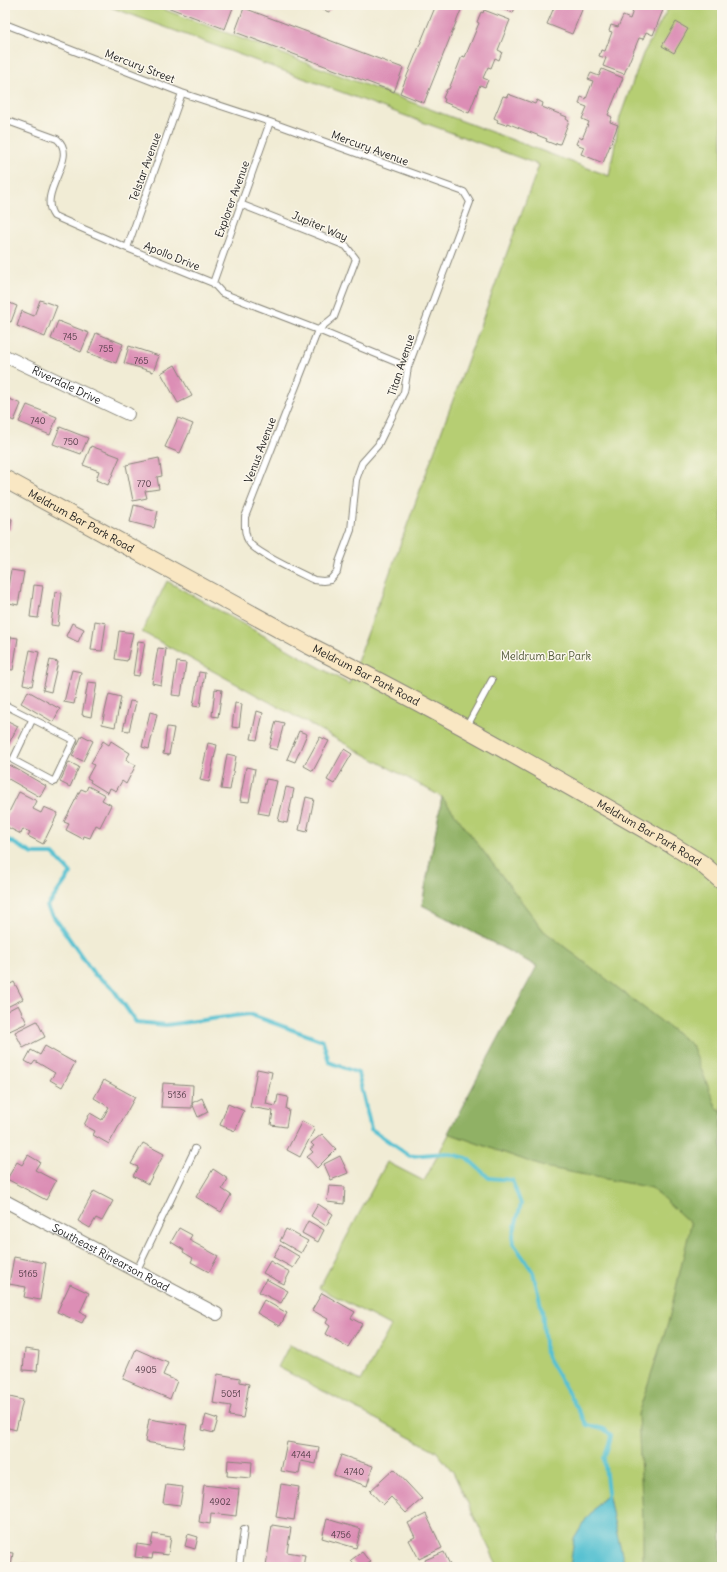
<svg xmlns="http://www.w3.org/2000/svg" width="727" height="1572" font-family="Delius,sans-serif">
  <rect width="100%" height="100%" fill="#fbf7ec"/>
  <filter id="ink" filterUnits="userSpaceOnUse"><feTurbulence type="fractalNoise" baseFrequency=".025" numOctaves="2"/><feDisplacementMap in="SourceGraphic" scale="8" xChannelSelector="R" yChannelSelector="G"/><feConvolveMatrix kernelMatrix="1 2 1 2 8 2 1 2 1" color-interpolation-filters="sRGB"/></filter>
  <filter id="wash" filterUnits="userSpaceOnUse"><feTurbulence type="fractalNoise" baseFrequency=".012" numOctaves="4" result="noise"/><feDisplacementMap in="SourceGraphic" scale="16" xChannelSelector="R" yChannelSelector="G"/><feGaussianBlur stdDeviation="0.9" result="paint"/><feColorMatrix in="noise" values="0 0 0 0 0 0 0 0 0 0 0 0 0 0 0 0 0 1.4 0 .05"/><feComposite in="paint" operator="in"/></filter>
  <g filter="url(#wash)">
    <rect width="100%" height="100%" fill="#f1ecd5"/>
    <path fill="#b6ce73" stroke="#697548" d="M105,5H152L609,176L620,117L643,54L670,5H722V1567H498L453,1472L436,1451L278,1367L290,1344L361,1381L391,1326L319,1288L387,1162L424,1181L538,967L422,905L442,797L142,632L167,581L349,684L539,165Z"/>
    <path fill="#90b165" stroke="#566640" d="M442,797L544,931L692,1045L716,1107L722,1111V1567H643V1520L638,1414L668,1323L691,1224L652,1188L544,1167L448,1133L537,966L422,905Z"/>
    <path fill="#56c1d1" stroke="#396e76" d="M608,1492L613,1517L625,1567H570L574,1539L586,1519Z"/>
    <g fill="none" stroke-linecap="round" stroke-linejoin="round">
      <path stroke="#56c1d1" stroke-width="4" d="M5,838L33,854H53L71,873L47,907L94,974L111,986L136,1022L166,1025L249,1014L323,1041L329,1062L358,1073L371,1129L410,1156L446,1153L467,1158L489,1178L512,1180L521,1204L513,1235L514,1244L533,1272L542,1310L546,1355L587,1425L604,1429L611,1435L610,1441L604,1458L608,1492L607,1495"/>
    </g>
    <g id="blocks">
      <path fill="#dc8eb5" d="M162,5H234L225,29Z
        M310,5H332L329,12Z
        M436,5H463L424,103L400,93Z
        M492,5H516L513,13Z
        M555,5H584L572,34L547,24Z
        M635,5H665L653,35L646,32L643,39L639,38L624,74L603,66L606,58L599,56L601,50L605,51L612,32L609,31L611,25L618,27L623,16L630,19Z
        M244,8L403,68L394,92L235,32Z
        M484,10L510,20L498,50L502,52L499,60L495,58L491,68L488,67L483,78L488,80L485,87L480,85L469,113L444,102L445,99L443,98L447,89H449L462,56L465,57L479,23L477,22L481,12L483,13Z
        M676,22L688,29L674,53L662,46Z
        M602,69L623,78L608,115L612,117L610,122L618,125L603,163L581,154L584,147L576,144L579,137L582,139L589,122L582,119L587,107L579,104L581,97L586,99L593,81L588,79L591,73L599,76Z
        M508,94L535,104L537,100L543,103L542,107L567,117L566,119L569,121L560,144L556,143V145L546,141L547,139L507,123L506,125L497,122L498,120L494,118L503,96L507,97Z
        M40,300L57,306L45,337L17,326L22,311L34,316Z
        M5,301L17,306L11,322L5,320Z
        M58,321L89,333L81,352L51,339Z
        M96,333L123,344L116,363L88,353Z
        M129,346L159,356L153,372L124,363Z
        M175,365L192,396L178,403L161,373Z
        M5,397L21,404L14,421L5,417Z
        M27,405L57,417L50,435L19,422Z
        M178,418L193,424L180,453L165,447Z
        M60,427L88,438L81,454L53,444Z
        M91,446L120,457L108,485L96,480L99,471L83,465Z
        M159,458L162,476L157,477L159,489L145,491L147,498L133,501L126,465Z
        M134,505L158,511L154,528L130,522Z
        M5,518L12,519L10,530L5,529Z
        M11,570L24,572L18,605L5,602Z
        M34,585L43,586L38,618L30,617Z
        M55,592L62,593L58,626L51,625Z
        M95,621L106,623L102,651L91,650Z
        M72,623L84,629L78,642L66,636Z
        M119,631L133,633L127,661L115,659Z
        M11,637L18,638L13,670L6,669Z
        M138,641L145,642L139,676L133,675Z
        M158,648L166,649L161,685L152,683Z
        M30,650L39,652L32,686L23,684Z
        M50,660L58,662L51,692L43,690Z
        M177,662L186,663L181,696L172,695Z
        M72,670L81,672L74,704L64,702Z
        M199,672L205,673L200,707L193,706Z
        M88,682L97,683L91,717L82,715Z
        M215,689L222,690L218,717L212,716Z
        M28,691L60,709L53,722L21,703Z
        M109,694L121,697L115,727L102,724Z
        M130,701L136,702L129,731L123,730Z
        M235,703L242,704L239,728L232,727Z
        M257,711L263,713L257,740L251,739Z
        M150,712L157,714L149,749L142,747Z
        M8,721L18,726L8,745L5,743V726Z
        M276,721L284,723L277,750L269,748Z
        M167,727L174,728L169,755L163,754Z
        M299,731L307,734L295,762L287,759Z
        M82,735L93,741L83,761L72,756Z
        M320,737L329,741L313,771L304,766Z
        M103,741L109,745L111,741L130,753L126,760L136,765L126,784L122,781L116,791L110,788L108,793L90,782L91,780L87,778L94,765L91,763Z
        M208,743L217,745L209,782L200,780Z
        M344,749L352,754L334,784L327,780Z
        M227,754L236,756L230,790L221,789Z
        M69,762L79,767L70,787L60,782Z
        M8,764L46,786L40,797L5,777V769Z
        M246,767L255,769L249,802L240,801Z
        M266,779L277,781L269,815L258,813Z
        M88,786L105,795L102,800L111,805L100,827L96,825L90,838L84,836L83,839L66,830L69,824L64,822L81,789L86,791Z
        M286,787L294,789L287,823L278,821Z
        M19,792L37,801L33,809L41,813L44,807L58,813L43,844L28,836L30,832L23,829L21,834L5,826V820Z
        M306,797L314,799L307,832L299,830Z
        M14,982L23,999L5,1008V987Z
        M18,1005L27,1023L5,1033V1012Z
        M37,1021L45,1037L23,1048L15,1032Z
        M45,1046L75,1063L62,1087L50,1080L55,1073L35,1061L32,1065L25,1061L31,1050L40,1055Z
        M257,1069L272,1072L266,1104L276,1106L278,1095L288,1097L286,1109L289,1110L286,1127L271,1125L273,1111L250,1107Z
        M104,1080L135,1097L109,1144L93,1135L95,1131L84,1125L90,1113L102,1120L109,1107L94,1098Z
        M163,1083L193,1085L192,1103L202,1098L208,1112L198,1117L192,1103V1108L161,1107Z
        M228,1104L244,1111L235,1131L220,1125Z
        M302,1121L315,1128L300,1157L287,1150Z
        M322,1134L336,1149L317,1168L307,1157L313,1152L310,1149L314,1146L311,1143Z
        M143,1143L164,1154L148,1184L133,1176L138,1167L131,1164Z
        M28,1155L40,1162L35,1170L56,1181L46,1200L7,1179L17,1162L22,1165Z
        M340,1156L348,1173L331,1180L324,1164Z
        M213,1169L228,1179L222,1189L231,1195L221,1212L196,1197Z
        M329,1186L345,1187L344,1204L327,1202Z
        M94,1191L113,1201L102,1221L96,1218L90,1228L78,1221Z
        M318,1204L333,1214L326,1226L311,1216Z
        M308,1221L324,1230L318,1242L302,1233Z
        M179,1228L192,1235L189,1240L218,1256L209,1272L191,1262L193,1258L183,1252L184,1250L171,1242Z
        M286,1229L308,1241L301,1253L280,1241Z
        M280,1245L300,1257L293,1268L273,1257Z
        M14,1257L46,1263L40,1300L24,1297L26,1287L9,1284Z
        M270,1261L290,1272L284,1284L263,1273Z
        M266,1279L288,1291L281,1303L259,1292Z
        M70,1284L89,1293L80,1312L86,1315L82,1323L57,1312Z
        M322,1293L355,1312L351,1318L362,1324L348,1347L326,1334L330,1326L326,1323L328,1319L312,1310Z
        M264,1300L287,1313L280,1326L257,1313Z
        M25,1349L39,1351L37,1371L23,1370Z
        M136,1349L168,1363L163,1375L177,1381L170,1399L123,1379Z
        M218,1374L240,1378V1382L249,1384L243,1418L229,1416L231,1406L213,1403Z
        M5,1396L23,1400L16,1430L5,1427Z
        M206,1415L218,1419L214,1433L202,1430Z
        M149,1419L187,1425L183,1448L145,1442Z
        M287,1442L319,1447L316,1464L301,1461L299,1474L281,1471Z
        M341,1455L373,1466L367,1486L334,1475Z
        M228,1460L252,1462L251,1478L227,1476Z
        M394,1469L422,1499L406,1513L391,1497L383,1505L370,1491Z
        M281,1484L299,1487L294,1520L276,1517Z
        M166,1485L183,1487L180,1505L163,1503Z
        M204,1485L239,1489L236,1516L211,1513L210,1524L199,1522Z
        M426,1514L442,1548L419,1559L409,1540L415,1537L408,1523Z
        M327,1519L361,1529L356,1548L322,1538Z
        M272,1525L291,1528L287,1552L305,1555L303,1567L266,1566Z
        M153,1534L171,1537L168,1555L153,1553L152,1559L135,1557L137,1544L151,1546Z
        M188,1534L198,1537L195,1549L185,1546Z
        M5,1552L13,1553L11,1567H5Z
        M362,1552L370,1562L364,1567H357L351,1560Z
        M444,1552L451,1567H428L425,1560Z
        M22,1563L53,1566V1567H22Z"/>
    </g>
  </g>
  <g filter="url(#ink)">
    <use href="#blocks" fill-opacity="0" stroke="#868478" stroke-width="1"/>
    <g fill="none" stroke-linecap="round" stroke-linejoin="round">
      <g stroke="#868478" stroke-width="8">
        <path id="lane" d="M5,24L182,93L270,122L464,192L470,202L408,367L404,392L378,445L362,463L356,480L351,530L339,562L337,572L330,580L323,581L314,580C300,573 255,553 249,542C244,534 245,526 245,517L318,330L334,317L356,259L346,246L240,204
          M5,120L57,139C80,158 36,192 54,216L127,248L213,283L222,293L318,330L408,367
          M127,248L182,93
          M213,283L270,122
          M5,705L74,740L54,782L13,760L32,720
          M467,726L492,680
          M136,1272L195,1149
          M177,1567V1566
          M239,1567L244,1529"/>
      </g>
      <g stroke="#868478" stroke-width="14">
        <g id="street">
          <path id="s1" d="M5,356L128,414"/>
          <path id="s2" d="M5,1201L217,1314"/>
        </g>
      </g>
      <g stroke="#868478" stroke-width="19">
        <g id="secondary">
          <path id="s3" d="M5,479L308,645C432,707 552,776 672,845L701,863L722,881"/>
        </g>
      </g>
      <use href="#lane" stroke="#fff" stroke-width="6"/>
      <use href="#street" stroke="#fff" stroke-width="12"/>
      <use href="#secondary" stroke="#f9e7c3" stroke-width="17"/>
    </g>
  </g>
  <g text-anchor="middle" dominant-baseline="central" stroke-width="3" stroke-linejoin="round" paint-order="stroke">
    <g font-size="9" fill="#4c3842">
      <text x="70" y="336">745</text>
      <text x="106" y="348">755</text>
      <text x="141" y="360">765</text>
      <text x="38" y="420">740</text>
      <text x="71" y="441">750</text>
      <text x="144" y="483">770</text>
      <text x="177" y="1094">5136</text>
      <text x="28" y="1273">5165</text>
      <text x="146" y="1369">4905</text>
      <text x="231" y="1393">5051</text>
      <text x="301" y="1454">4744</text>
      <text x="354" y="1471">4740</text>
      <text x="220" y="1501">4902</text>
      <text x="341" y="1534">4756</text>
    </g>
    <g font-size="11" fill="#1c1c1c" stroke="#fbf7ec">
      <text transform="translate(140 66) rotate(21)">Mercury Street</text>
      <text transform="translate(370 148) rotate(20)">Mercury Avenue</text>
      <text transform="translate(145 167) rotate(-70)">Telstar Avenue</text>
      <text transform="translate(232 199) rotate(-70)">Explorer Avenue</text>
      <text transform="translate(320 226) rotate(23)">Jupiter Way</text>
      <text transform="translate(172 256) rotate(22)">Apollo Drive</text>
      <text transform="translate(401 365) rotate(-72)">Titan Avenue</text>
      <text stroke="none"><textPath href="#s1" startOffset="68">Riverdale Drive</textPath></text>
      <text transform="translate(260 450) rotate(-69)">Venus Avenue</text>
      <text stroke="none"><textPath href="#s3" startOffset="87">Meldrum Bar Park Road</textPath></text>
      <text stroke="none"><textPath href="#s3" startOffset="411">Meldrum Bar Park Road</textPath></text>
      <text stroke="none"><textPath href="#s3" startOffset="735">Meldrum Bar Park Road</textPath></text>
      <text stroke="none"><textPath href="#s2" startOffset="120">Southeast Rinearson Road</textPath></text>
    </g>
    <g font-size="11" fill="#525a3a" stroke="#fbf7ec">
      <text x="546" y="656">Meldrum Bar Park</text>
    </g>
  </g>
  <rect width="727" height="1572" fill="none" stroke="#fbf7ec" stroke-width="20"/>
</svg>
